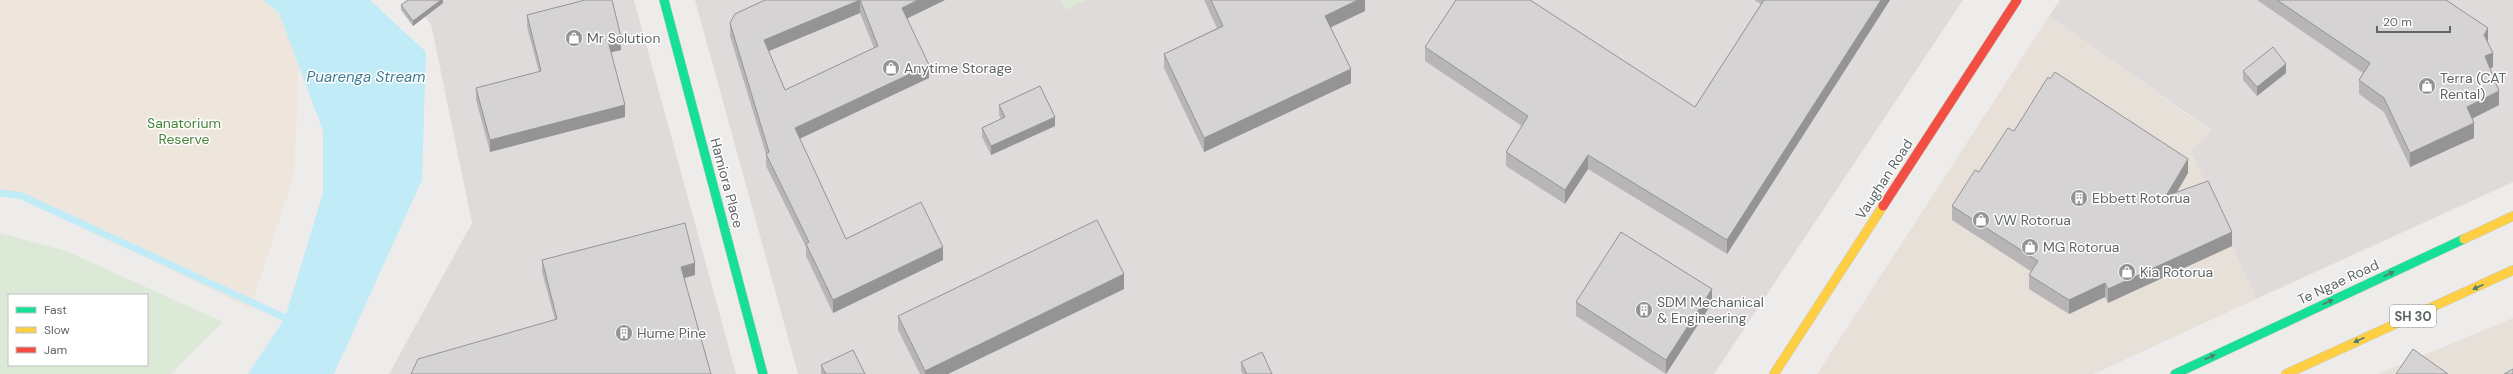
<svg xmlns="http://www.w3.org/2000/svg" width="2513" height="374" font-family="'DM Sans',sans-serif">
  <rect width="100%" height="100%" fill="#eeecea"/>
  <path fill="#e7e0d8" d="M2049,16L2212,132L2191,151L2256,299L2094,374H1817Z
    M2513,318V374H2378Z"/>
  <path fill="#dedbda" d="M410,0H634L736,374H389L472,223L431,24Z
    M695,0H1963L1714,374H798Z
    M2060,0H2513V182L2256,299L2191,151L2212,131L2049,16Z"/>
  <path fill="#dce9d7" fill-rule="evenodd" d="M1061,0H1086L1066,10Z
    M0,233L66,251L223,322L171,374H0ZM9,295H147V365H9Z"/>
  <path fill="#eee6dc" d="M0,0H263L279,13L299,67L294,176L250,309L22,196L0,193Z"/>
  <path fill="#c1ebf6" d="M263,0H370L426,52L422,180L334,374H248L285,318L323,193V131L279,13Z"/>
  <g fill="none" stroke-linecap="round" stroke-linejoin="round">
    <path stroke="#c1ebf6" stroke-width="7" d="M0,193L22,196L294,322"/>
    <g stroke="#cacaca" stroke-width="10">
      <path id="fast" d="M664,0L763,374
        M2175,374L2464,239"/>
    </g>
    <g stroke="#cacaca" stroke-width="10">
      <path id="slow" d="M2464,239L2513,216
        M1774,374L1883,206
        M2286,374L2513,270"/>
    </g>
    <g stroke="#cacaca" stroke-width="10">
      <path id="jam" d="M1883,206L2017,0"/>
    </g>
    <use href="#fast" stroke="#16e098" stroke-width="9"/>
    <use href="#slow" stroke="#ffcf43" stroke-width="9"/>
    <use href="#jam" stroke="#f24e42" stroke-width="9"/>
  </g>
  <path fill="#b7b5b5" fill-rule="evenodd" d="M443,0V3L413,26L401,10V5Z
    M765,0H945L907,18L929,78L799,138L846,239L943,260L833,313L806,256V247L766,166V154L730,36V23ZM860,13L874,48L785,90L769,51Z
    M1204,0H1365V11L1331,27L1351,83L1204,152L1164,68V54L1217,28Z
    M1754,0H1890L1727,254L1588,169L1565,204L1506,166V152L1522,126L1425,61V47L1695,107L1761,4Z
    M2257,0H2446L2488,43L2493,67L2490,68L2499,105L2472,119L2474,138L2410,167L2384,112L2359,94V80L2363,73Z
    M527,15L621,50L611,52L625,117L490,152L476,100V88L539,72L527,27Z
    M2243,71L2286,73L2257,96L2243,80Z
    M999,105L1055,126L991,155L982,137V128L1001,119L999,115Z
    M2014,131L2188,173L2177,192L2232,246L2108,303L2105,297L2069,314L2029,289V275L2032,272L1952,220V206L1979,172Z
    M542,260L695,275L684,278L555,320L542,272Z
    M1124,289L948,374H920L898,330V316Z
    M1576,302L1712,303L1666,374L1576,316Z
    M1241,362L1272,374H1243L1241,371Z
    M821,365L865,374H821Z"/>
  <path fill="#959494" d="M441,0H443V3L413,26V21Z
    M860,0V13L764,53V40Z
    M918,0H945L902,21V8Z
    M1358,0H1365V11L1325,30V16Z
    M1881,0H1890L1727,254V240Z
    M2488,28V42L2484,35Z
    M621,37V50L608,53V41Z
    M2493,53V67L2485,71V56Z
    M2286,64V73L2257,96V87Z
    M929,65V78L795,141V128Z
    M1351,69V83L1204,152V138Z
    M2499,91V105L2467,121V107Z
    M625,105V117L490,152V140Z
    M1055,117V126L991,155V146Z
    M2474,123V138L2410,167V153Z
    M1588,155V169L1565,204V190Z
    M2188,159V173L2166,210V196Z
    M2232,232V246L2108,303V289Z
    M943,247V260L833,313V300Z
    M695,263V275L681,279V267Z
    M1124,274V289L948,374H925V371Z
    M2105,283V297L2069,314V300Z
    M1712,289V303L1666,374V360Z"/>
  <path fill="#d5d3d3" stroke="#959494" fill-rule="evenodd" d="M408,0H441L413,21L401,5Z
    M585,0H612L621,37L608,41L625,105L490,140L476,88L541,71L527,15Z
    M765,0H918L902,8L929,65L795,128L846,239L921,202L943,247L833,300L806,244L809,242L766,154L769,152L730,23L735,14ZM860,0L878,46L785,90L764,40Z
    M1211,0H1358L1325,16L1351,69L1204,138L1164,54L1223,26Z
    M1456,0H1530L1695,107L1764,0H1881L1727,240L1588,155L1565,190L1506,152L1528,116L1425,47Z
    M2277,0H2446L2488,28L2484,35L2493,53L2485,56L2499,91L2467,107L2474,123L2410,153L2384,98L2359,80L2370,63Z
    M2273,47L2286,64L2257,87L2243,71Z
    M2055,72L2188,159L2166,196L2208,181L2232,232L2108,289L2105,283L2069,300L2029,275L2038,261L1952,206L1975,170L1979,172L2008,128L2014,131L2048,77L2050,79Z
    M1040,86L1055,117L991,146L982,128L1005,117L999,105Z
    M1097,220L1124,274L925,371L898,316Z
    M685,223L695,263L681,267L711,374H411L418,359L557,319L542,260Z
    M1621,232L1712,289L1666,360L1576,302Z
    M2413,349L2448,374H2396Z
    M853,350L865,374H826L821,365Z
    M1262,352L1272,374H1247L1241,362Z
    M2513,369V374H2504Z"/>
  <defs><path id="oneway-solid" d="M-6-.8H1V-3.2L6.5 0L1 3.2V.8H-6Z"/></defs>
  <g fill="#507e71">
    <use href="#oneway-solid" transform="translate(2389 274) rotate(-25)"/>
    <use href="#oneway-solid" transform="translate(2478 287) rotate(156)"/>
    <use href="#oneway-solid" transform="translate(2328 302) rotate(-25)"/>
    <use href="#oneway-solid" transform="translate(2359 340) rotate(156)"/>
    <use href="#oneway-solid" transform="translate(2210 357) rotate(-25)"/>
  </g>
  <defs>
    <g id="shop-disc" transform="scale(0.9)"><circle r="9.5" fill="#919495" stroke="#fff"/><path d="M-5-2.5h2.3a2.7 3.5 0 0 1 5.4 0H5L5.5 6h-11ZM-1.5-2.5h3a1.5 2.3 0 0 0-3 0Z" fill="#fff"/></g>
    <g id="building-disc" transform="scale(0.9)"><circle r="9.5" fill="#919495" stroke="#fff"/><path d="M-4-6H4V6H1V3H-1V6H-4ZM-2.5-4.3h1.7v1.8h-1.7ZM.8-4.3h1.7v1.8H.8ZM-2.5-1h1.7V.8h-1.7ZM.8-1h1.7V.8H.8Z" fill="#fff"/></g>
  </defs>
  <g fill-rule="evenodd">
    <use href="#shop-disc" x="574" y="38"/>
    <use href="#shop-disc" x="891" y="68"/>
    <use href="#shop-disc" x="2427" y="86"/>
    <use href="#building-disc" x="2079" y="198"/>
    <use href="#shop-disc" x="1981" y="220"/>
    <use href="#shop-disc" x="2030" y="247"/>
    <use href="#shop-disc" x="2127" y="272"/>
    <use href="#building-disc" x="1644" y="310"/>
    <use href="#building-disc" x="624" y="333"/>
  </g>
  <g text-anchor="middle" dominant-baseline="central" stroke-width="3" stroke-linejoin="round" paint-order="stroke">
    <rect fill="#fff" stroke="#8f9395" stroke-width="1" x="2390" y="305" width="46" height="22" rx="3"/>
    <g font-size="13" font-weight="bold" fill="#5f6567">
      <text x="2413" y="316">SH 30</text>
    </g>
    <g font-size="14" fill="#5f6567" stroke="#fff" text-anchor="start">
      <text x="587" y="38">Mr Solution</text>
      <text x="904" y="68">Anytime Storage</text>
      <text x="2440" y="78">Terra (CAT<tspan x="2440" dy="16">Rental)</tspan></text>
      <text x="2092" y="198">Ebbett Rotorua</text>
      <text x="1994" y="220">VW Rotorua</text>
      <text x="2043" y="247">MG Rotorua</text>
      <text x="2140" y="272">Kia Rotorua</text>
      <text x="1657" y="302">SDM Mechanical<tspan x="1657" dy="16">&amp; Engineering</tspan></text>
      <text x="637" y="333">Hume Pine</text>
    </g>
    <g font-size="14" fill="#47843a" stroke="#fff">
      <text x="184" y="123">Sanatorium<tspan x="184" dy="16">Reserve</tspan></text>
    </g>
    <g font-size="14" fill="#5f6567" stroke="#fff">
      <text transform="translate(1884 179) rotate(-57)">Vaughan Road</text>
      <text transform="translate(727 183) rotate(75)">Hamiora Place</text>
      <text transform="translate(2338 282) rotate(-25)">Te Ngae Road</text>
    </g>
    <g font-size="15" font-style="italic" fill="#407c94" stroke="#fff">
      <text x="366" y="77">Puarenga Stream</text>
    </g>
  </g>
  <rect x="8" y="294" width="140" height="72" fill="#ffffff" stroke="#bfc1c2"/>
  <rect x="16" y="307" width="20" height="6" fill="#16e098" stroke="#bfc1c2"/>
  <text x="44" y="314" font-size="12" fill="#5f6567">Fast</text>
  <rect x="16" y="327" width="20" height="6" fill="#ffcf43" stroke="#bfc1c2"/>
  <text x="44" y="334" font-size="12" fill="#5f6567">Slow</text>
  <rect x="16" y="347" width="20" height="6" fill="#f24e42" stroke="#bfc1c2"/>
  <text x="44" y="354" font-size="12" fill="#5f6567">Jam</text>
  <path d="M2377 26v6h73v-6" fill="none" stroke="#5f6567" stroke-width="2"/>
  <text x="2383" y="26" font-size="12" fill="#5f6567" stroke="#ffffff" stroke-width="3" paint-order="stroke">20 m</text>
</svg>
